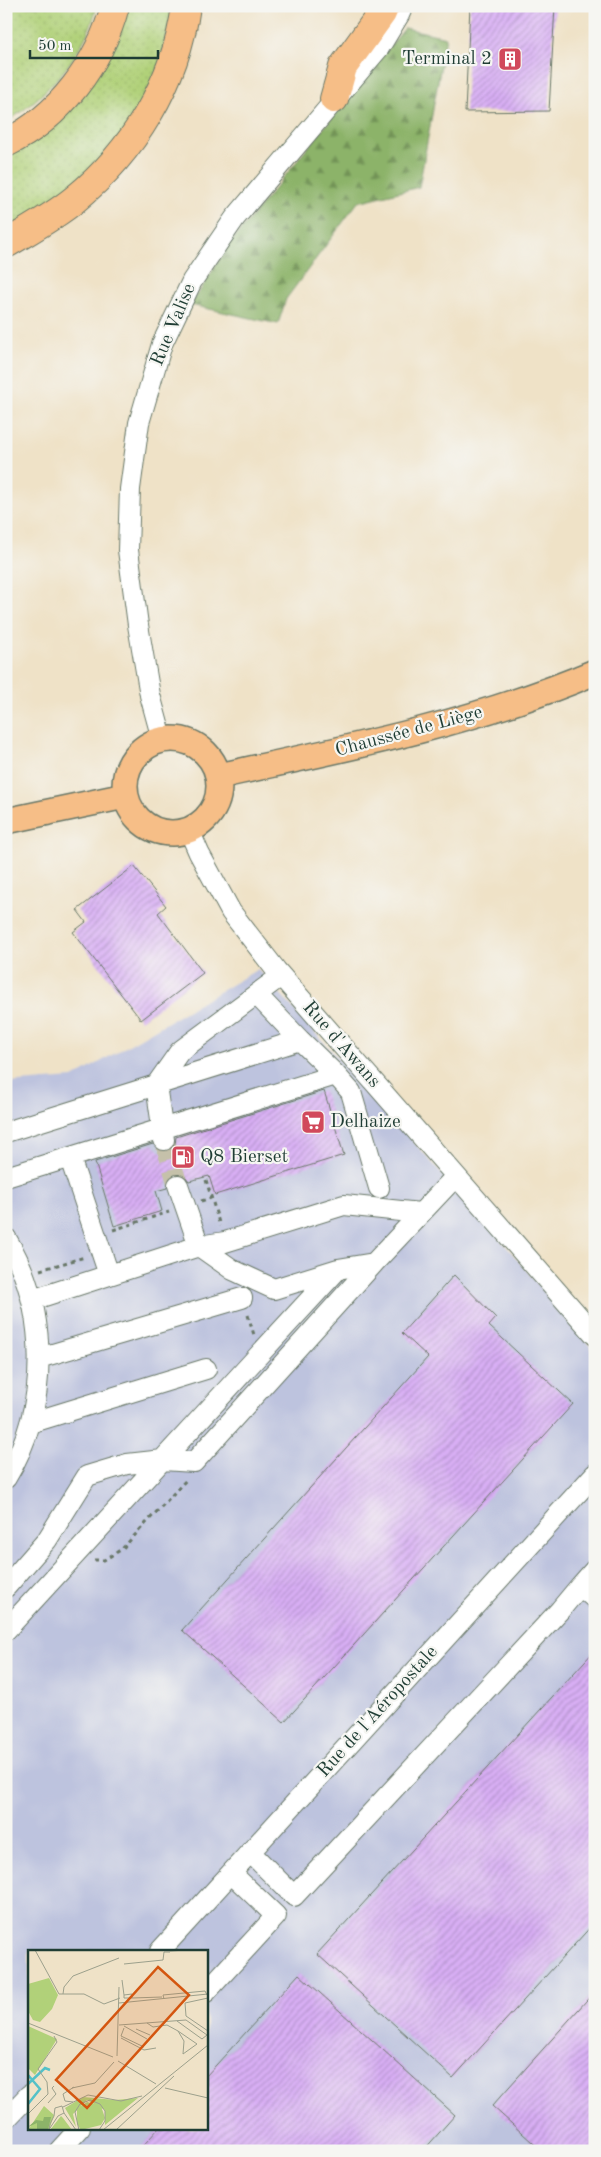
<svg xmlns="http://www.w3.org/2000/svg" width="601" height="2157" font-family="'Old Standard TT',serif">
  <defs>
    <pattern id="grass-dots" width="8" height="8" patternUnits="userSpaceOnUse" patternTransform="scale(1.25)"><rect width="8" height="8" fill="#b1d179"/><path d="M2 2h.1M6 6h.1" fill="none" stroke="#98b469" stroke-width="1.8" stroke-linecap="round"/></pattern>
    <pattern id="forest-firs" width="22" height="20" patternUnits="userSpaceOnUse" patternTransform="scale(1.25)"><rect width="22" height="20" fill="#8cb369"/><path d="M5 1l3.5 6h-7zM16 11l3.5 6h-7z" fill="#729357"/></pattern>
    <pattern id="building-hatch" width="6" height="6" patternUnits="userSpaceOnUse" patternTransform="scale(1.25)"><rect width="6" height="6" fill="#d9aff5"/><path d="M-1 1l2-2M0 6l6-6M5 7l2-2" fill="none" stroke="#af90c7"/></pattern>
  </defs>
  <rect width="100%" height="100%" fill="#f6f6f2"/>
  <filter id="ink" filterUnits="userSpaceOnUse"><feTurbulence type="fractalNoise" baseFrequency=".02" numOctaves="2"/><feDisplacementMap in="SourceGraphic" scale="10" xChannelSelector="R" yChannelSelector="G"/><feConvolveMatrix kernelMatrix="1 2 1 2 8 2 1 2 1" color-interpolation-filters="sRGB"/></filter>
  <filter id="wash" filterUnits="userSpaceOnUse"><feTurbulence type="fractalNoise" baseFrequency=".0096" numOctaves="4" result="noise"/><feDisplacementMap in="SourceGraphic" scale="20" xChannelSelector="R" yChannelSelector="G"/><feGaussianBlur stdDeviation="1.12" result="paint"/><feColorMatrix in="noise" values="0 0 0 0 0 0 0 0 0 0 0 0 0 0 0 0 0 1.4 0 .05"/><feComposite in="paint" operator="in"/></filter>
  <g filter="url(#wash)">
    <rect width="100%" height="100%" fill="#efe2c7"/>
    <path fill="#bdc3de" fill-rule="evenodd" d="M258,969L490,1227L595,1352V2151H6V1083L73,1078ZM29,1951H206V2128H29Z"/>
    <path fill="url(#grass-dots)" stroke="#688756" d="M6,6H97C85,55 47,96 6,122Z
      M127,6H174L156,78L116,151L6,236V155Z"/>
    <path fill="url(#forest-firs)" stroke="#56784e" d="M405,28L446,37L419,187L358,202L286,299L278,324L191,305L228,246Z"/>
    <g id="blocks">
      <path fill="url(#building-hatch)" d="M470,6H555L549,111L465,112Z
        M134,866L166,906L158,913L203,973L141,1020L73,932L86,922L77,910Z
        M324,1091L344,1155L215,1195L209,1176L189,1181L185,1176L175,1174L169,1178L167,1188L156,1191L162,1211L114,1226L95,1162L153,1144L159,1151L166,1152L175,1145L176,1137Z
        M454,1275L496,1318L489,1326L573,1404L284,1722L182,1630L428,1357L402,1333Z
        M595,1650V1922L453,2078L317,1954Z
        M299,1974L455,2115L423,2151H138L159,2128H206V2076Z
        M595,1991V2151H542L492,2106Z"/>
    </g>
  </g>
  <g filter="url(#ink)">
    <use href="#blocks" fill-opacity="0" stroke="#687767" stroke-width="1"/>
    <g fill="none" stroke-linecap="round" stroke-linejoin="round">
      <path stroke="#c5c1aa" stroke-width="20" stroke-dasharray="20 10" stroke-linecap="butt" d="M164,1140L178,1185"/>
      <g stroke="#687767" stroke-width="22">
        <path id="minor" d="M162,739L150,695L138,625L128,550L130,489L139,423L162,344L192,281L235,218L379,48L399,15L403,6
          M189,830L199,853L231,912L276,970L595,1335
          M257,995L300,1040
          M6,1132L300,1040L336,1075
          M164,1140L156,1085L180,1051L281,976
          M70,1158L109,1275
          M6,1177L336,1075L351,1092L379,1188
          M178,1185L199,1246L233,1270L274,1289L338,1269L374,1263L456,1176
          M6,1238C49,1309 50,1407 6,1478
          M32,1300L199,1246L225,1242L344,1205L420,1213
          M39,1358L242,1298
          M30,1423L206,1369
          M595,1569L580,1586L595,1599
          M6,1587L47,1540L87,1476L127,1464L163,1460L194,1462L374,1263
          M6,1630L338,1269
          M250,1852L294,1896L560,1610L580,1586
          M160,1951L595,1474
          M206,1992L276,1916L231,1873
          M6,2119L29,2095
          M59,2151L80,2128"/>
      </g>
      <g stroke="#687767" stroke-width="28">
        <path id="major" d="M125 786a47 47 0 1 1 94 0a47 47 0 1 1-94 0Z
          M218,776C345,749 475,723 595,672
          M6,821L125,796"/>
      </g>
      <g stroke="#687767" stroke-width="30">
        <path id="highway" d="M334,99L343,67L382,13L385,6
          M6,143C59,118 100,63 115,6
          M6,244C29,230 53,217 74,200C133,152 176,82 186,6"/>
      </g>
      <path stroke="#687767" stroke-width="3" stroke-dasharray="4 4" stroke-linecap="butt" d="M206,1180L220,1226
        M201,1201L211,1198
        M113,1230L169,1212
        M40,1270L85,1257
        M248,1315L254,1335
        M94,1560H104L122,1549L187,1479"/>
      <use href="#minor" stroke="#fff" stroke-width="20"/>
      <use href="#major" stroke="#f6be87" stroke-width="25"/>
      <use href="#highway" stroke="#f6be87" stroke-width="28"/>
    </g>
  </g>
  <defs>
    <g id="building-square" transform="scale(1.25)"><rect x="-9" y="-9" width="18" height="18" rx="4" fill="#d1495b" stroke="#f6f6f2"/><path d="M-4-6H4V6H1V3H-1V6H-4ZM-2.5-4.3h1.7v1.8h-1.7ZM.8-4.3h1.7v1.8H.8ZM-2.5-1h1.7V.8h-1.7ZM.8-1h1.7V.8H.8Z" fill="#fff"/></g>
    <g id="supermarket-square" transform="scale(1.25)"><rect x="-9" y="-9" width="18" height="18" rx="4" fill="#d1495b" stroke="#f6f6f2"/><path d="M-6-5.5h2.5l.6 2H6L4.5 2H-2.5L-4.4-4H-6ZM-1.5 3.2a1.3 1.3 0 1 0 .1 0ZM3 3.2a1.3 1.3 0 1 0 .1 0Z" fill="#fff"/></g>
    <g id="fuel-square" transform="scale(1.25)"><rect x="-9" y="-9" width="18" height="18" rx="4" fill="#d1495b" stroke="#f6f6f2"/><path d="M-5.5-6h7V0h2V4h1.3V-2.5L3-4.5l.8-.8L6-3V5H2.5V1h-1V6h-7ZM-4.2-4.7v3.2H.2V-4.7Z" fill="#fff"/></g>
  </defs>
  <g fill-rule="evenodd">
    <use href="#building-square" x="510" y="59"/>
    <use href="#supermarket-square" x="313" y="1122"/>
    <use href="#fuel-square" x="183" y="1157"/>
  </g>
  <g text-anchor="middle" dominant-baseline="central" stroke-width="4.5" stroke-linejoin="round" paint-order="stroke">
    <g font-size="19" fill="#1f3d34" stroke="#f6f6f2" text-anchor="start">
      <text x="492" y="59" text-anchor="end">Terminal 2</text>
      <text x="330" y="1122">Delhaize</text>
      <text x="200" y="1157">Q8 Bierset</text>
    </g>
    <g font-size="19" fill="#1f3d34" stroke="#f6f6f2">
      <text transform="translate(174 325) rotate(-67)">Rue Valise</text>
      <text transform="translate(409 732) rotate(-15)">Chaussée de Liège</text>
      <text transform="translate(341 1045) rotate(49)">Rue d'Awans</text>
      <text transform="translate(378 1712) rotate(-48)">Rue de l'Aéropostale</text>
    </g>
  </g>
  <g transform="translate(28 1950)">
    <rect width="180" height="180" fill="#efe2c7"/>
    <path d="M21,28L30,45L24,59L12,72L5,70L0,61V34ZM0,76L29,89L7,125L0,118ZM55,147L87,150L110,148L77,175V160L59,150L45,164L48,177L37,158ZM59,152L73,156L77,168L73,175L53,180L49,174V159ZM16,156L26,165L21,180H0ZM33,166L35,168L44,180H22Z" fill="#b1d179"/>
    <path d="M16,167H23L20,180H9V173L0,177L8,170L15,171Z" fill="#8cb369"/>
    <path fill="none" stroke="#53c1c8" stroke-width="2.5" d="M0,125L12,139L0,154M0,134L17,118L22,120"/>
    <path fill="none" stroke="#9ca08c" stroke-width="1" d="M7,0L31,44H56L76,54L92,48M142,1L158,0M96,14L135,10L136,2H142M94,30L96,45V48H104V44L96,45M35,44L36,37L45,26L91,8M104,48L134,47M180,48L157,53L158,66L180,81M136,49L135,45L177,41L179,45M91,53L180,44M0,73L85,107M119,73L125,77L139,75L150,81L156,91L155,104L169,94L150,81M91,75L158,70L179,85L174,89L149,71M96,76L119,89M96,78L93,86L116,97M108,79L122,85M93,88L116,100L128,98M89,106L91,37M90,111L128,134M44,138L67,133L86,112M137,138L180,148M45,152L37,151L35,144L46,137M20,153L28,144L24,138L26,136M35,157L60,145L93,151L114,146M36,163L48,180M0,164L20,144L19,132L10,119L29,92L26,86M21,180L22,174L26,166L27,158L34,156L36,163L30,166L22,178M51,180L47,162L52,154L62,150L72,154L77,161V171L71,180M75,180L180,95M88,180L146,126"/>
    <path fill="#d45610" fill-opacity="0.15" stroke="#d45610" stroke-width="2.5" d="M130,17L161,45L59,158L28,130Z"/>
    <rect width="180" height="180" fill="none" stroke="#1f3d34" stroke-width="2.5"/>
  </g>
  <rect width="601" height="2157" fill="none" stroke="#f6f6f2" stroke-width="25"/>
  <path d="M30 50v8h128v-8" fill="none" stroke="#1f3d34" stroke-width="2.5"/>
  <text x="38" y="50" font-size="15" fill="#1f3d34" stroke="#f6f6f2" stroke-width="4" paint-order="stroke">50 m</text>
</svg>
